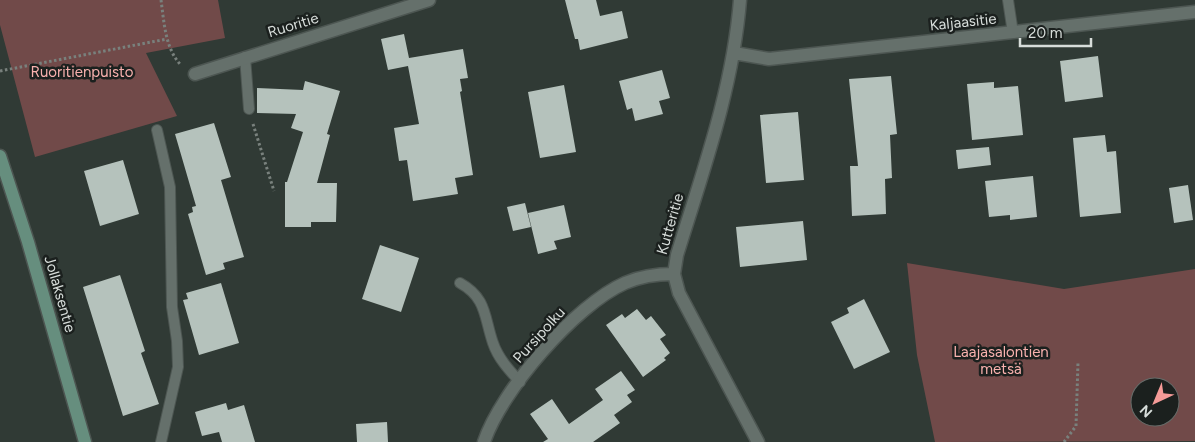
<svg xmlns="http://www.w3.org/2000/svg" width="1195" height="442" font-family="Figtree,sans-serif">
  <rect width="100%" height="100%" fill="#303a35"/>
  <path fill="#714a49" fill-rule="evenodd" d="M0,0H218L225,38L146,53L177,116L35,157L0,25Z
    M907,263L1064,289L1195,269V441L935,442L917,355ZM1140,387H1170V417H1140Z"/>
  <path fill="#b5c2bc" d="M565,0H596L600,16L622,11L628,38L580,50L578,39H575Z
    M404,34L409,58L463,49L468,78L460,79L462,91L460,92L473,175L455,178L458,194L413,201L407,160L399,161L394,128L419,124L408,66L388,70L381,39Z
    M1098,56L1103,97L1065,102L1060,61Z
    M662,70L670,98L659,101L663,114L635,121L632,108L627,110L619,81Z
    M891,76L897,134L890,135L892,178L885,179L886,214L852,216L850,166H858L849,79Z
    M305,81L340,91L327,134L330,135L317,183H337L336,222H311V227H285V182H287L303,132L291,128L296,114L257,113V88L303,90Z
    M994,82V88L1018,86L1023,135L972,140L967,84Z
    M564,85L576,152L540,158L528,92Z
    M798,112L804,180L766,183L760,115Z
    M214,123L231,177L221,180L244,257L223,263L225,269L206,275L188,214L193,212L192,207L196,206L175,134Z
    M1105,135L1107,152L1116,151L1121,213L1080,217L1073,138Z
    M989,147L991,165L958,169L956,150Z
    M123,160L139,214L100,226L84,171Z
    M1033,176L1037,217L1010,220V215L989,217L985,181Z
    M1188,185L1193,220L1174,223L1169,188Z
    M525,203L531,227L513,231L507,207Z
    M564,205L571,237L554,241L557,249L538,254L528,213Z
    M803,221L807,260L740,267L736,227Z
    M380,245L419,258L401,312L362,299Z
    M120,275L145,351L141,353L159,404L123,416L83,287Z
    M221,283L239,343L199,355L183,300L188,299L186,293Z
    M864,299L890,352L854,369L831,322L849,313L847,308Z
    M637,309L646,320L651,316L666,335L660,339L670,353L664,358L666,360L643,377L606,325L622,314L625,318Z
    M621,371L635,390L627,395L632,402L614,415L620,423L593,442H543L548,439L530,414L552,399L569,424L603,400L595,389Z
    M226,403L228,410L244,405L255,442H222L219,432L202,436L195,412Z
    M387,422L388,442H357L356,424Z"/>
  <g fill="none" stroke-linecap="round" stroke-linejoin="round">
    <g stroke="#4d5652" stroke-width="12">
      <path id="lane" d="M1008,0L1013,33
        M245,57L249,109
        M157,130L170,187L172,307L177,341L178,367L161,442
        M460,283C487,298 484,317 493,343C498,358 509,370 520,382"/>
    </g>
    <g stroke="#4d5652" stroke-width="15">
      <path id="street" d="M740,0C733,88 703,171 677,255L674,274L679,293L758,442
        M734,53L769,59L1195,12
        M195,74L429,0
        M484,442C501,391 575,305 625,283C641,276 656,274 674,274"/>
    </g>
    <g stroke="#4d5652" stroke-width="15">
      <path id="secondary" d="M0,156L28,242L85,442"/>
    </g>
    <path stroke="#79817d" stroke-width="3" stroke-dasharray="2.5 2.5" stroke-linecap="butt" d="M161,0C164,21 165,49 181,65
      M0,71L167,39
      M253,124L274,191
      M1064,442L1076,426L1078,362"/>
    <use href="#lane" stroke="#65706b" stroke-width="10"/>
    <use href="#street" stroke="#65706b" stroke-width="12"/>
    <use href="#secondary" stroke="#668e7e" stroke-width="12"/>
  </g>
  <g text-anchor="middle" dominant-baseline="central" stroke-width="5" stroke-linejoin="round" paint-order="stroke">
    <g font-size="15" fill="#d7ddda" stroke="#1b201e">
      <text transform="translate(963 22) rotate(-6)">Kaljaasitie</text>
      <text transform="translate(293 25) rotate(-17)">Ruoritie</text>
      <text transform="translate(670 224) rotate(-74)">Kutteritie</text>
      <text transform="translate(60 294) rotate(74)">Jollaksentie</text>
      <text transform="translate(539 335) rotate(-48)">Pursipolku</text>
    </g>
    <g font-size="15" fill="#f9b1ae" stroke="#1b201e">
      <text x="82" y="72">Ruoritienpuisto</text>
      <text x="1001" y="352">Laajasalontien<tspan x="1001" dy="17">metsä</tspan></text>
    </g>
  </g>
  <g transform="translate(1155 402) rotate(224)"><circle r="24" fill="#1b201e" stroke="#666c69"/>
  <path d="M0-4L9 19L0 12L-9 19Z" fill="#f59b98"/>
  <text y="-8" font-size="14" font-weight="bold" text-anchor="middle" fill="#d7ddda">N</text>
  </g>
  <path d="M1020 38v8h71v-8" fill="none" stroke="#d7ddda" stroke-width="2.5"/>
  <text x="1028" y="38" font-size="15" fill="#d7ddda" stroke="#1b201e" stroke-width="4" paint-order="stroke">20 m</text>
</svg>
